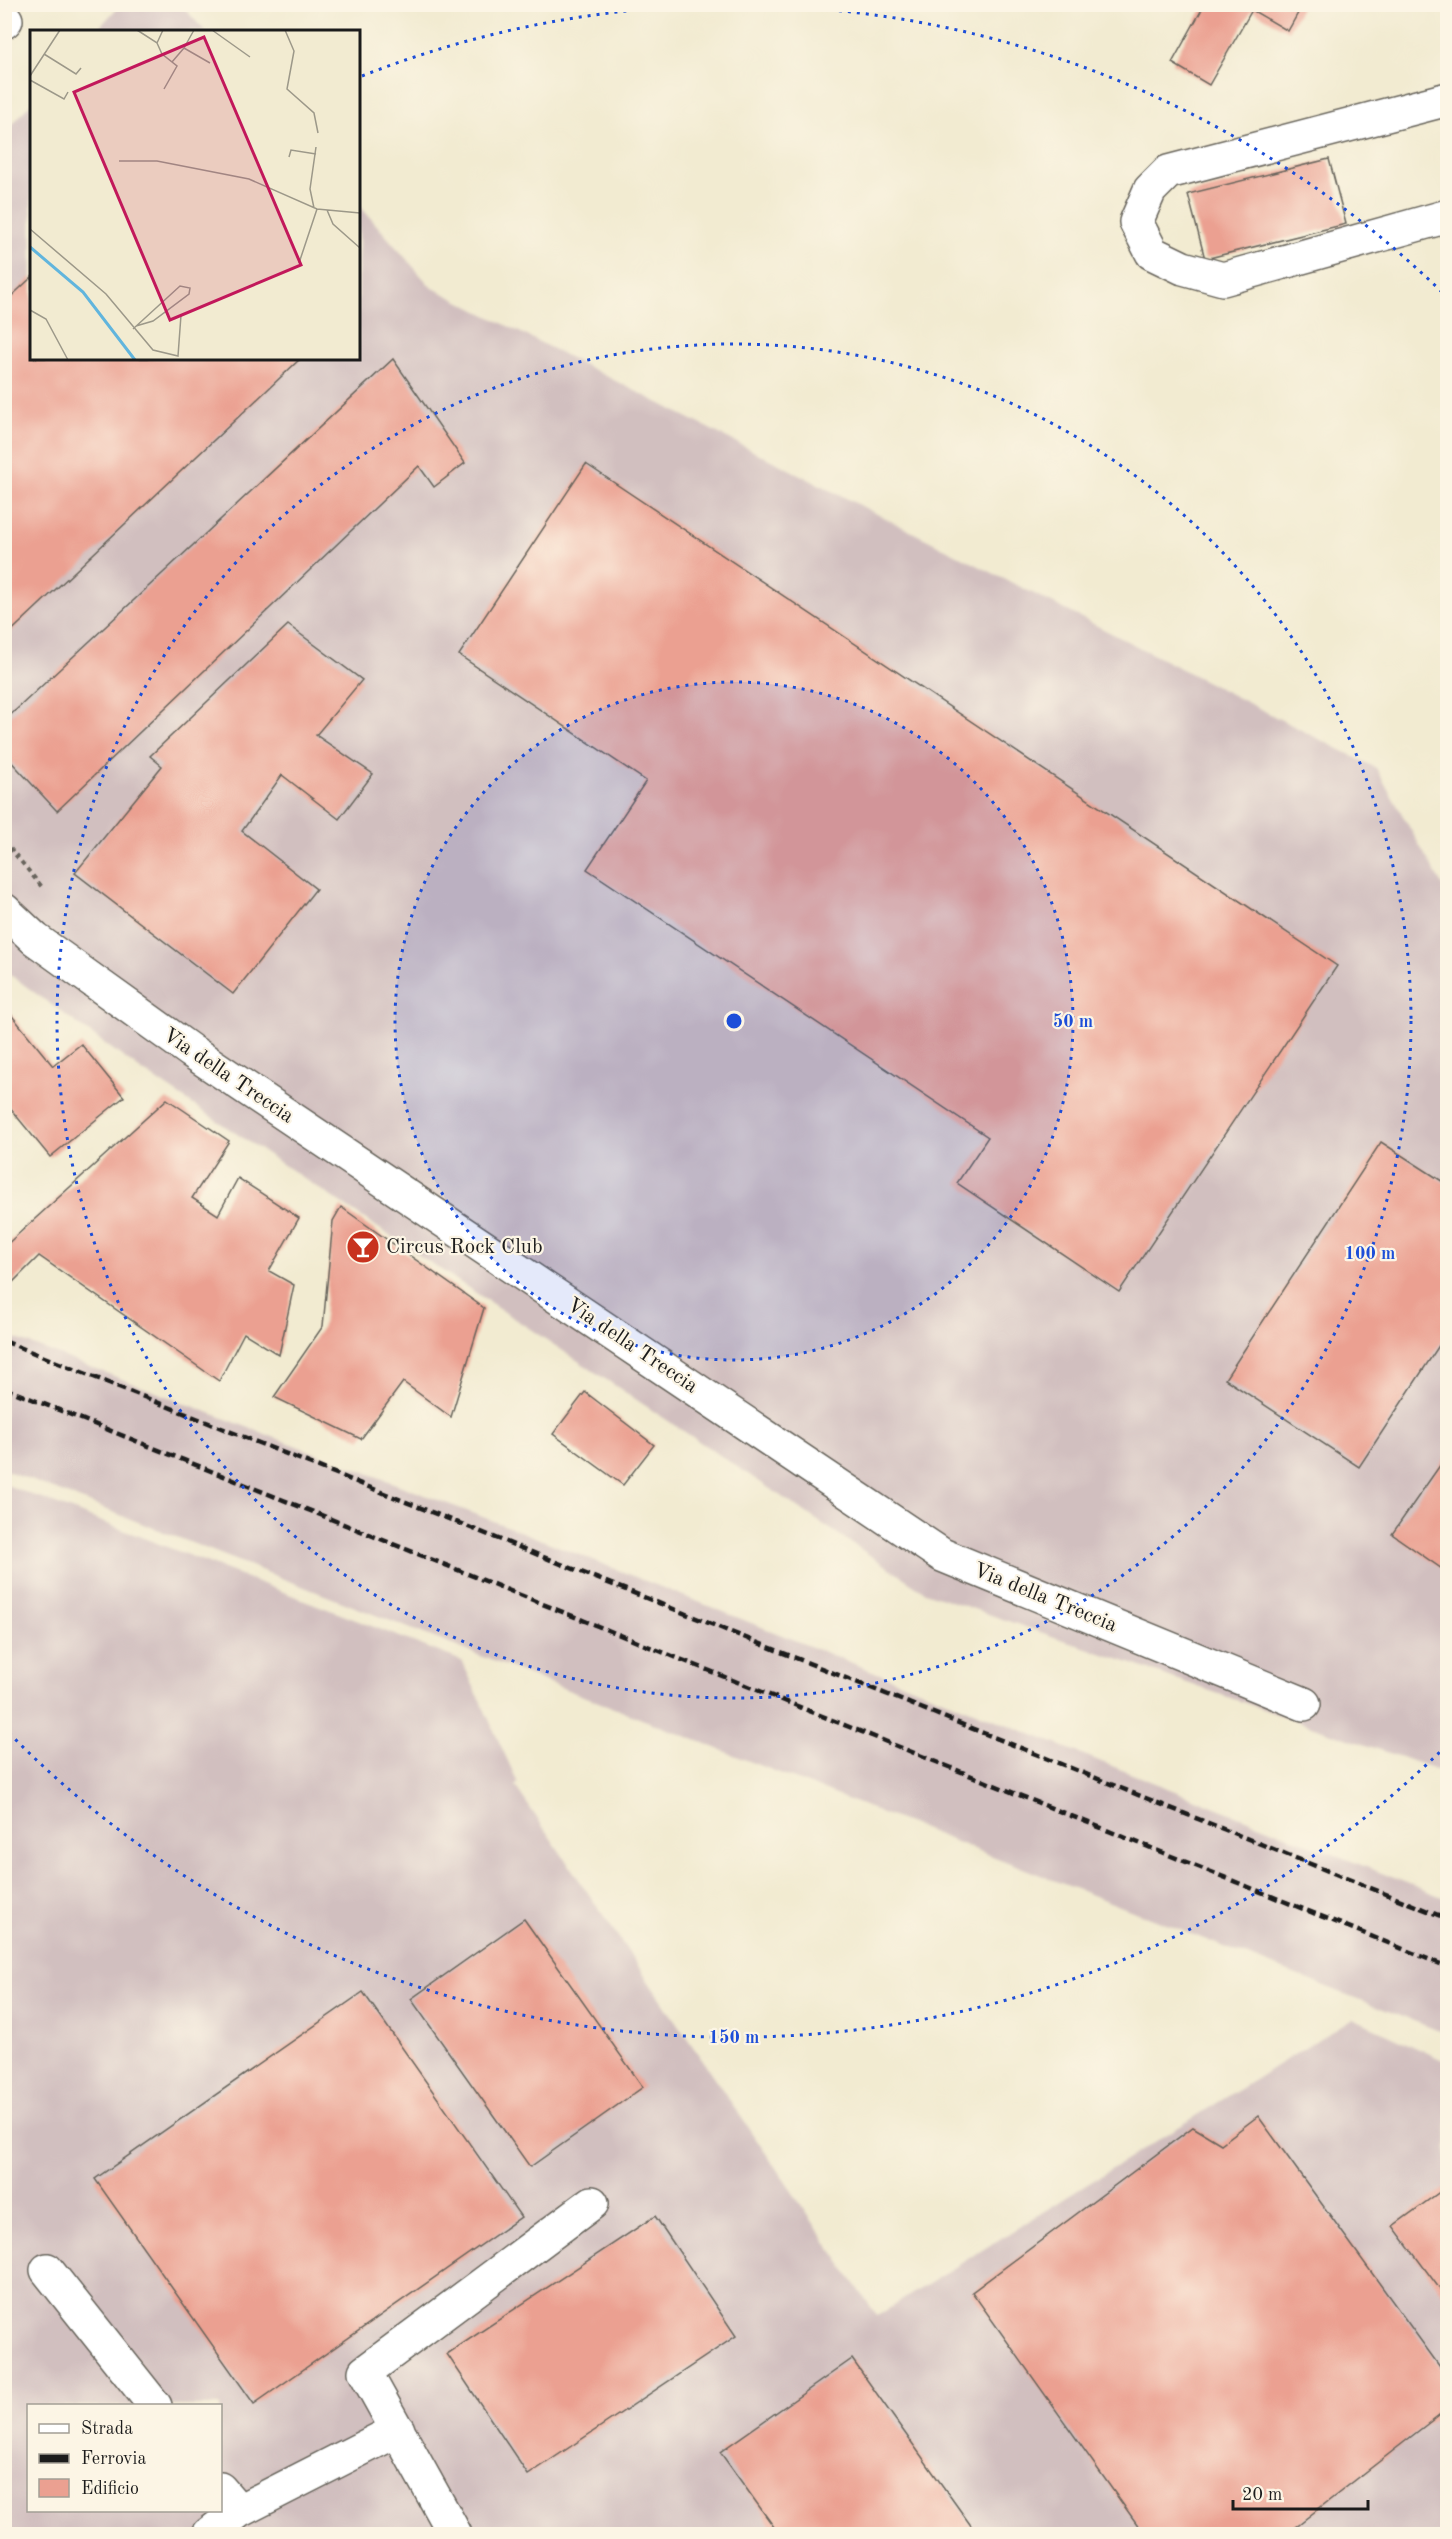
<svg xmlns="http://www.w3.org/2000/svg" width="1452" height="2539" font-family="'Old Standard TT',serif">
  <rect width="100%" height="100%" fill="#fcf5e5"/>
  <filter id="ink" filterUnits="userSpaceOnUse"><feTurbulence type="fractalNoise" baseFrequency=".0167" numOctaves="2"/><feDisplacementMap in="SourceGraphic" scale="12" xChannelSelector="R" yChannelSelector="G"/><feConvolveMatrix kernelMatrix="1 2 1 2 8 2 1 2 1" color-interpolation-filters="sRGB"/></filter>
  <filter id="wash" filterUnits="userSpaceOnUse"><feTurbulence type="fractalNoise" baseFrequency=".008" numOctaves="4" result="noise"/><feDisplacementMap in="SourceGraphic" scale="24" xChannelSelector="R" yChannelSelector="G"/><feGaussianBlur stdDeviation="1.35" result="paint"/><feColorMatrix in="noise" values="0 0 0 0 0 0 0 0 0 0 0 0 0 0 0 0 0 1.4 0 .05"/><feComposite in="paint" operator="in"/></filter>
  <g filter="url(#wash)">
    <rect width="100%" height="100%" fill="#f2ebd1"/>
    <path fill="#d1bfbf" fill-rule="evenodd" d="M120,5H181L205,31H96Z
      M31,103L32,358H358L359,205L431,287L1376,768L1447,894V1773L925,1592L138,1068L5,971L4,134Z
      M4,1334L532,1536L1447,1899V2034L5,1470Z
      M4,1484L462,1661L518,1783L515,1786L877,2316L1353,2018L1447,2062V2534H5ZM28,2406H220V2510H28Z"/>
    <g id="blocks">
      <path fill="#eba091" d="M1205,4H1303L1288,31L1252,10L1209,85L1172,63Z
        M1329,159L1346,224L1205,259L1188,194Z
        M32,277V358H301L4,638V303Z
        M393,359L465,463L434,487L419,466L57,811L4,754V721Z
        M586,464L1337,966L1119,1292L957,1183L988,1137L587,869L646,781L459,655Z
        M288,625L362,680L316,735L373,774L339,819L282,775L242,831L316,889L233,994L75,873L162,766L150,756Z
        M4,1006L53,1066L81,1044L124,1097L50,1157L9,1107L4,1110Z
        M167,1099L229,1141L192,1198L218,1215L238,1178L299,1218L269,1271L294,1285L279,1355L244,1333L219,1381L39,1256L9,1286L4,1284V1247Z
        M1381,1142L1448,1185V1332L1359,1467L1225,1379Z
        M341,1207L484,1308L451,1417L403,1382L361,1439L274,1397L323,1326L333,1221Z
        M585,1392L654,1445L623,1485L553,1434Z
        M1448,1454V1573L1392,1534Z
        M524,1919L643,2087L530,2167L411,1999Z
        M363,1992L521,2217L254,2404L95,2179Z
        M1258,2116L1448,2378V2408L1286,2534H1144L972,2292L1193,2127L1221,2144Z
        M1448,2186V2300L1393,2226Z
        M655,2216L736,2336L528,2475L447,2354Z
        M852,2359L977,2534H779L720,2452Z"/>
    </g>
  </g>
  <g filter="url(#ink)">
    <use href="#blocks" fill-opacity="0" stroke="#67645b" stroke-width="1.5"/>
    <g fill="none" stroke-linecap="round" stroke-linejoin="round">
      <g stroke="#67645b" stroke-width="36">
        <path id="minor" d="M4,22L6,20
          M1448,99L1168,172L1150,190L1136,222L1152,253L1183,268L1223,279L1448,216
          M4,910L35,939L191,1051L942,1555L1304,1704
          M47,2270L155,2406
          M220,2489L239,2511L398,2430
          M209,2534L239,2511
          M455,2534L365,2372L592,2203"/>
      </g>
      <path stroke="#67645b" stroke-width="4" stroke-dasharray="4.5 4.5" stroke-linecap="butt" d="M4,841L42,887"/>
      <use href="#minor" stroke="#fff" stroke-width="33"/>
      <path stroke="#1c1c1c" stroke-width="4.5" stroke-dasharray="9 4.5" stroke-linecap="butt" d="M4,1341L1448,1919
        M4,1388L1448,1967"/>
    </g>
  </g>
  <circle cx="734" cy="1021" r="339" fill="#1d4ed8" fill-opacity=".12"/>
  <g fill="none" stroke="#1d4ed8" stroke-width="3" stroke-dasharray="3 6">
    <circle cx="734" cy="1021" r="339"/>
    <circle cx="734" cy="1021" r="677"/>
    <path d="M1446 1746A1016 1016 0 0 1 9 1733M362 76A1016 1016 0 0 1 1446 296"/>
  </g>
  <defs>
    <g id="bar-disc" transform="scale(1.725)"><circle r="9.5" fill="#c8321e" stroke="#fcf5e5"/><path d="M-6-5H6L.8 .8V4.5H3.5V6h-7V4.5H-.8V.8Z" fill="#fff"/></g>
  </defs>
  <g fill-rule="evenodd">
    <use href="#bar-disc" x="363" y="1247"/>
  </g>
  <g text-anchor="middle" dominant-baseline="central" stroke-width="4.5" stroke-linejoin="round" paint-order="stroke">
    <g font-size="21" fill="#1c1c1c" stroke="#fcf5e5">
      <text transform="translate(228 1076) rotate(34)">Via della Treccia</text>
      <text transform="translate(632 1346) rotate(34)">Via della Treccia</text>
      <text transform="translate(1045 1598) rotate(22)">Via della Treccia</text>
    </g>
    <g font-size="21" fill="#1c1c1c" stroke="#fcf5e5" text-anchor="start">
      <text x="386" y="1247">Circus Rock Club</text>
    </g>
  </g>
  <g transform="translate(30 30)">
    <rect width="330" height="330" fill="#f2ebd1"/>
    <path fill="none" stroke="#61b5dd" stroke-width="3" d="M0,217L53,262L105,330"/>
    <path fill="none" stroke="#9c9889" stroke-width="1.5" d="M107,0L127,13L133,0M182,0L220,27M255,0L264,21L257,59L284,83L288,103M127,13L132,24L147,36L134,59M154,18L164,0M14,24L46,44L51,38M142,32L154,18L180,33M0,46L30,0M0,50L34,69L38,62M259,127L261,120L286,124M89,131H127L219,149L287,179L330,183M284,178L280,159L286,117M297,180L303,194L330,218M0,199L76,264L123,320L148,326L151,285M269,233L287,179M0,280L16,289L38,330M103,299L150,256L160,258L159,264L123,291L106,296"/>
    <path fill="#c2185b" fill-opacity="0.15" stroke="#c2185b" stroke-width="3" d="M174,7L271,235L140,290L44,62Z"/>
    <rect width="330" height="330" fill="none" stroke="#1c1c1c" stroke-width="3"/>
  </g>
  <circle cx="734" cy="1021" r="9" fill="#1d4ed8" stroke="#fcf5e5" stroke-width="3"/>
  <g font-size="18" text-anchor="middle" font-weight="bold" fill="#1d4ed8" stroke="#fcf5e5" stroke-width="4.5" stroke-linejoin="round" paint-order="stroke">
    <text x="1073" y="1027">50 m</text>
    <text x="1370" y="1259">100 m</text>
    <text x="734" y="2043">150 m</text>
  </g>
  <rect width="1452" height="2539" fill="none" stroke="#fcf5e5" stroke-width="24"/>
  <rect x="27" y="2404" width="195" height="108" fill="#fcf5e5" stroke="#a29e95" stroke-width="1.5"/>
  <rect x="39" y="2424" width="30" height="9" fill="#ffffff" stroke="#a29e95" stroke-width="1.5"/>
  <text x="81" y="2434" font-size="18" fill="#1c1c1c">Strada</text>
  <rect x="39" y="2454" width="30" height="9" fill="#1c1c1c" stroke="#a29e95" stroke-width="1.5"/>
  <text x="81" y="2464" font-size="18" fill="#1c1c1c">Ferrovia</text>
  <rect x="39" y="2479" width="30" height="18" fill="#eba091" stroke="#a29e95" stroke-width="1.5"/>
  <text x="81" y="2494" font-size="18" fill="#1c1c1c">Edificio</text>
  <path d="M1233 2500v9h135v-9" fill="none" stroke="#1c1c1c" stroke-width="3"/>
  <text x="1242" y="2500" font-size="18" fill="#1c1c1c" stroke="#fcf5e5" stroke-width="4.5" paint-order="stroke">20 m</text>
</svg>
